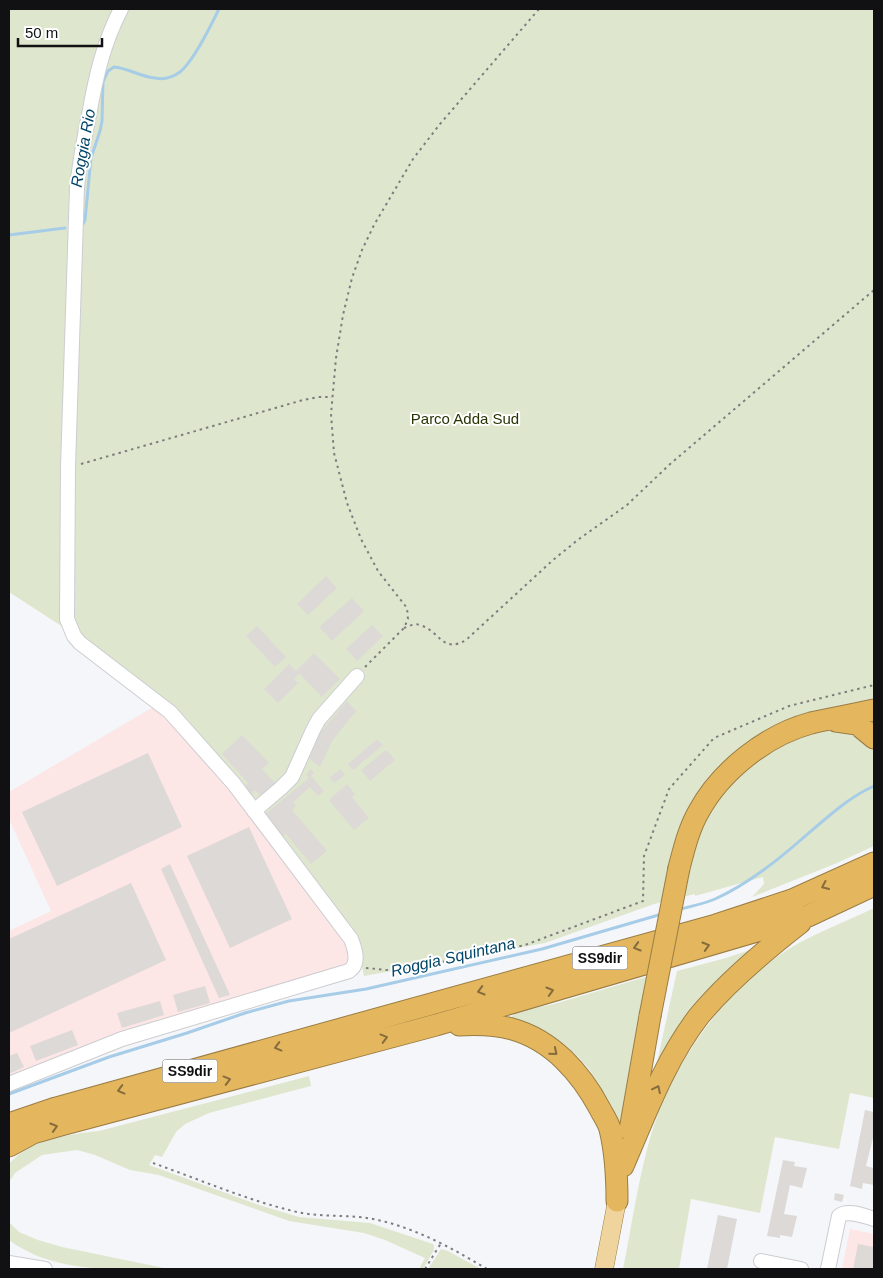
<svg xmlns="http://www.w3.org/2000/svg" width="883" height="1278" font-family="Helvetica,sans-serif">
  <rect width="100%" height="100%" fill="#f5f6fa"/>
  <path fill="#fce6e6" d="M160,703L351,939L354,967L9,1084V931L51,911L9,819V792Z
    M850,1229L874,1234V1269H842Z"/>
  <path fill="#dee7cd" d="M9,9H874V846L837,863L752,897L764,884L763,877L695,896V894L654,904L545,943L364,976L356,940L236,781L83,640L9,592Z
    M874,908V1098L850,1093L839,1149L775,1137L760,1213L691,1199L679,1269H623C632,1225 638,1179 651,1135C674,1060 729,982 799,943C823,930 849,920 874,908Z
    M768,944L651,1090L677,971L726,958Z
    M649,976L621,1145C608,1105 600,1069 562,1044C547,1035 528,1029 512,1021L511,1018L515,1012L554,1004Z
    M309,1076L311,1086L209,1113L185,1124L176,1132L162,1157L155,1155L149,1165L259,1205L299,1217L370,1223L433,1244L434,1246V1250L423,1269H419L425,1258L385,1240L364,1233L289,1221L159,1175L130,1170L95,1155L77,1150L42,1155L15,1173L9,1182C9,1177 7,1168 10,1163C12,1160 16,1158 18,1155C41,1138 71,1134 99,1131Z
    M9,1222L19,1232L38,1240L62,1247L169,1269C114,1269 55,1274 9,1240Z
    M441,1249L448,1251L481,1269H428Z"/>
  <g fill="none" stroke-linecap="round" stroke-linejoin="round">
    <path stroke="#a6cce7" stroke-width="3" d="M79,226L83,224L85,220L91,158L100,131L102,121L103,82L108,71L114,67C128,68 141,77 155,78C164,80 173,77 180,72C194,61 211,25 219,9
      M9,235L65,228
      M678,910C690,906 704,904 715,899C747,885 777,861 803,838C826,819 847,798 874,786
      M9,1094L109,1057L187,1033L245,1013L289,1001L366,989L542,949L662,914"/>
  </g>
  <path fill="#ddd9d6" d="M326,576L337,588L308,615L297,604Z
    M352,598L364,611L332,641L319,627Z
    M372,625L383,636L357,661L346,649Z
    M257,626L286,657L275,667L246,636Z
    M314,653L340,679L322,697L299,673L294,679L298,683L278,703L264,689L289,664L296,671Z
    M347,701L356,711L332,741L320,767L309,758L321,732Z
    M242,735L269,763L262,769L276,784L262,797L255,790L250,795L243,787L248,783L222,754Z
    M377,739L383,745L353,770L348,764Z
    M386,750L395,760L370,781L361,770Z
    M148,753L182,827L57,886L22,812Z
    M311,769L314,773L311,776L324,791L318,796L310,787L293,802L296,806L292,810L327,851L311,864L286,834L281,838L263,816L309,778L306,775Z
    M341,769L345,775L334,783L330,777Z
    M347,784L355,794L352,797L369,818L354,830L329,800Z
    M249,827L292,919L230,948L187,856Z
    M170,864L230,995L219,998L161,869Z
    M131,883L166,960L9,1033V939Z
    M205,986L210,1003L178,1012L173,995Z
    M160,1001L164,1015L122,1028L117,1013Z
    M72,1030L78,1045L36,1061L30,1046Z
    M17,1053L24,1067L9,1074V1056Z
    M865,1110L874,1112V1134L866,1166L874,1168V1185L863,1183L862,1189L850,1186Z
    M783,1160L795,1162L794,1166L807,1168L802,1188L790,1185L784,1214L797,1216L792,1237L780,1235V1238L767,1236Z
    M835,1193L844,1195L842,1202L834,1200Z
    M718,1215L737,1219L727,1269H707Z
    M858,1244L874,1247V1269H853Z"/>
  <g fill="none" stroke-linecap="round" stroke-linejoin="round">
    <g stroke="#cccdd1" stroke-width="16">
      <path id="minor" d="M254,811L281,788L292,777L313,730L319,719L357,676
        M9,1084L122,1039L349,971C360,964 355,949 351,939L234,784L170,712L80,643L74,636L67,619L68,467L77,187C80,162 84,139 89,115C96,76 103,44 121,9
        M761,1261L801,1269
        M9,1263L45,1269
        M828,1269L839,1216C848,1209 864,1216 874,1219"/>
    </g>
    <g stroke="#9a7d44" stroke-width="19">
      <path id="major" d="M604,1269L617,1201"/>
    </g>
    <g stroke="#9a7d44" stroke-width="23">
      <path id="highway" d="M836,721L857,724L874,738
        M679,868C684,849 689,828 699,811C721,771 766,735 811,723C832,718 853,715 874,710
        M459,1025C476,1024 494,1024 512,1029C552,1040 581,1073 600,1109C603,1115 608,1122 610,1129C616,1154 617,1177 617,1201
        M9,1124L56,1108L716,925L792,900L874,863
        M630,1130L650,1016
        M9,1146L33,1133L61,1125L436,1025L808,916L874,885
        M623,1166C645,1115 665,1060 699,1016C728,981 764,951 800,923"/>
    </g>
    <path stroke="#7d7d80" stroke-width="2" stroke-dasharray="2.5 4" stroke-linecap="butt" d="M81,464L303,400L318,397H332
      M404,628C409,626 415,623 420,625C440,631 442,654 466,640L553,560L579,539L627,505L669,465L874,290
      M365,667L404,628L408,619L407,608L378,571L361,539L347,503L334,453L331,414L336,358L343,315L352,278L362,250L374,225L413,159L440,124L539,9
      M366,968L397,971L525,945L643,901L644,856L669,789L714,738L789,706L874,685
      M153,1163C198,1179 247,1200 293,1211C319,1218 347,1214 373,1219C414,1227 452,1248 487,1269
      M425,1269L441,1243"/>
    <use href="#minor" stroke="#fff" stroke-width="14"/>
    <use href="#major" stroke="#efd49e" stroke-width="18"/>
    <use href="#highway" stroke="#e4b75e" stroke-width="21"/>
    <g stroke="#9a7d44" stroke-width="23" stroke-linecap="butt">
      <path id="highway-bridge" d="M650,1016L679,868"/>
    </g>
    <use href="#highway-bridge" stroke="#e4b75e" stroke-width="21"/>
  </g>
  <defs><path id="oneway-chevron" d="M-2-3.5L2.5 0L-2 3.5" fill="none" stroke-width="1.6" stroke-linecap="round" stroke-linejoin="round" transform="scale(1.25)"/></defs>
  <g stroke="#856c3c">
    <use href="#oneway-chevron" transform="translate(825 886) rotate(156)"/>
    <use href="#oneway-chevron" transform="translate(706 946) rotate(-16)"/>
    <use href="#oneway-chevron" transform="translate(637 947) rotate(164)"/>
    <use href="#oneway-chevron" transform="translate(481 991) rotate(164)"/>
    <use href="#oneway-chevron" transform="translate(550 991) rotate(-16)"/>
    <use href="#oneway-chevron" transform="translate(384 1038) rotate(-15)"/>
    <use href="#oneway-chevron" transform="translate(278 1047) rotate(165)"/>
    <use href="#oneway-chevron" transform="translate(554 1052) rotate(40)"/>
    <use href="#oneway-chevron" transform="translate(227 1080) rotate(-15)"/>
    <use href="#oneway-chevron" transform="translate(657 1089) rotate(-64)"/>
    <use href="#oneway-chevron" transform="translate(121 1090) rotate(165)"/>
    <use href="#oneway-chevron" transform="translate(54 1127) rotate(-17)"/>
  </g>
  <g text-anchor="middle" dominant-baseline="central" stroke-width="4" stroke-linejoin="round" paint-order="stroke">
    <g fill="#fff" stroke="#58585a" stroke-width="1">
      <rect x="572.5" y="946.5" width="55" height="23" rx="4"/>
      <rect x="162.5" y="1059.5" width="55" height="23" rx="4"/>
    </g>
    <g font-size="14" font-weight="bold" fill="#111113">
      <text x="600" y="958">SS9dir</text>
      <text x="190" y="1071">SS9dir</text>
    </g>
    <g font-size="15" fill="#293405" stroke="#fff">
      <text x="465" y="418">Parco Adda Sud</text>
    </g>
    <g font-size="16" font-style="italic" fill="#004568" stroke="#fff">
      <text transform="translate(83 148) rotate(-80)">Roggia Rio</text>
      <text transform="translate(453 957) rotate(-13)">Roggia Squintana</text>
    </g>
  </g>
  <rect width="883" height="1278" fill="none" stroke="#111113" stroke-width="20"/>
  <path d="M18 38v8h84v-8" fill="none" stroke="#111113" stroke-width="2.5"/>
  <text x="25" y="38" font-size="15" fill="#111113" stroke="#ffffff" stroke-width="4" paint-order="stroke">50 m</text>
</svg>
